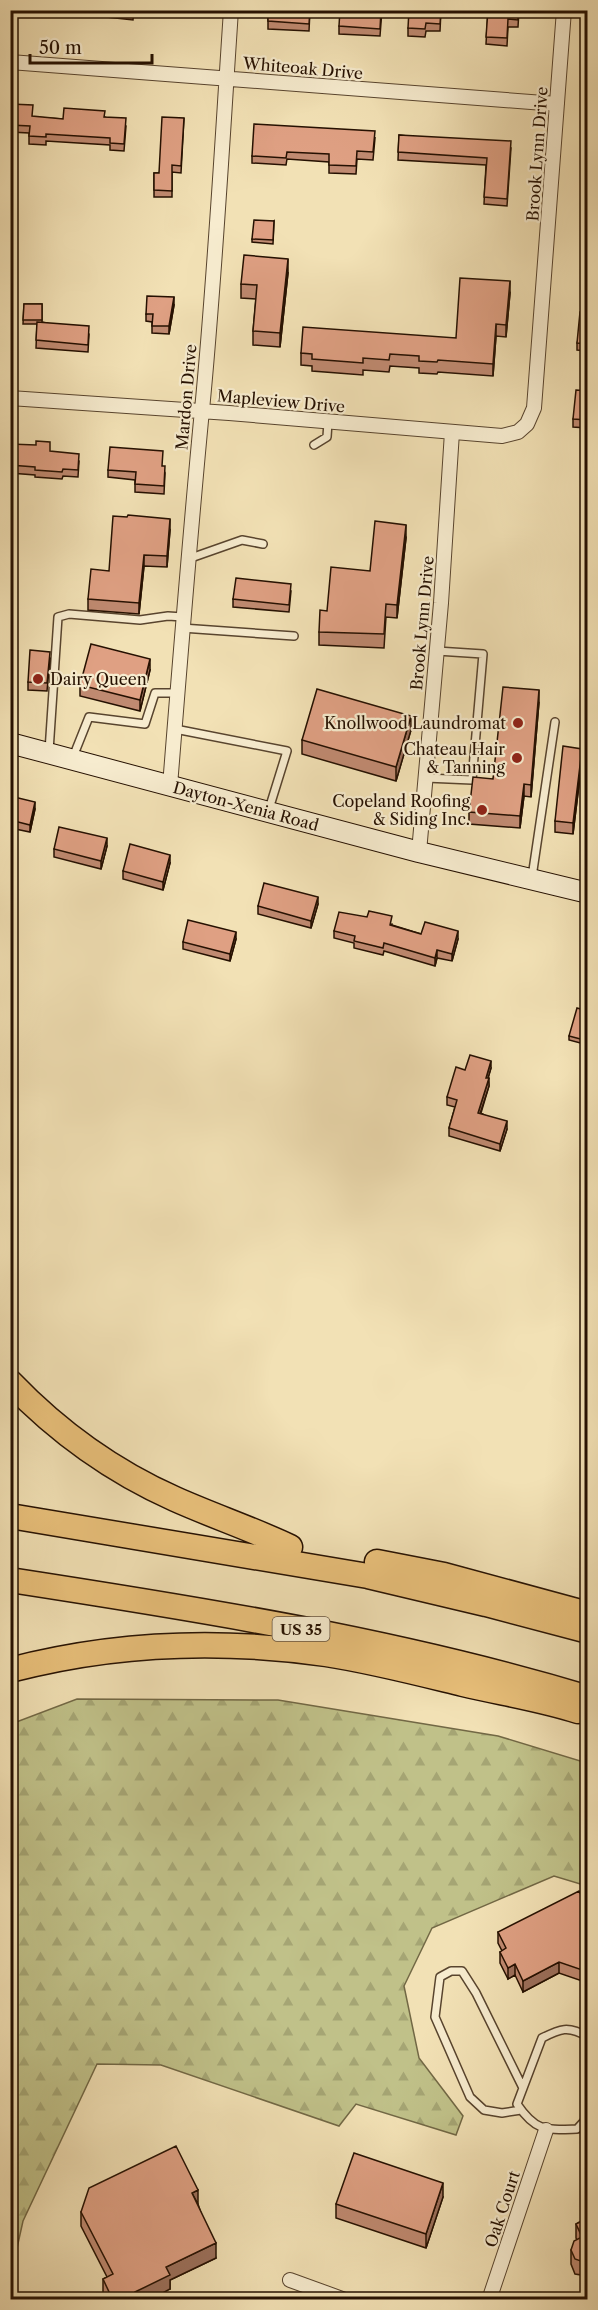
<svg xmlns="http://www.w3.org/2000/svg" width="598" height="2310" font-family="'Libre Caslon Text',serif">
  <defs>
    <pattern id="forest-firs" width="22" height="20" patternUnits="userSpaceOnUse" patternTransform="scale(1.5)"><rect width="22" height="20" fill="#c0c189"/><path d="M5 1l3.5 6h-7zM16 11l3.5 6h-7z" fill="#a5a574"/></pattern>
  </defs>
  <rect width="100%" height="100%" fill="#f2e1b5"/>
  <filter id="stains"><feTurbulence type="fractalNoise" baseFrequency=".00333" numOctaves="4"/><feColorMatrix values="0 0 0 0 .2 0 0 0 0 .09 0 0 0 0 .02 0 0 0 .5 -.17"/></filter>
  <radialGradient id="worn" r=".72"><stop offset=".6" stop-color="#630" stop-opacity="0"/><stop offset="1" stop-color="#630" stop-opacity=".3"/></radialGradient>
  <path fill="url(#forest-firs)" stroke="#726845" stroke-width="1.5" d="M77,1699L278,1700L498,1736L587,1763V1886L554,1876L432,1928L404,1986L419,2058L463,2116L456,2135L356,2104L339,2126L161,2065L97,2064L23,2221L11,2275V1724Z"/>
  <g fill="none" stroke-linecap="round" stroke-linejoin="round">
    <g stroke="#58442e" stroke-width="10">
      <path id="service" d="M314,445L327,437L328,422
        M188,559L242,540L263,544
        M182,628L294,636
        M175,729L287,751L269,809
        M49,751L58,617L69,614L140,620L168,616L183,617
        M73,757L89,717L145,724L155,693H177
        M426,778L472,780L483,654L437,651
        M532,877L555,722
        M588,2037C568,2025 560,2029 542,2038L517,2104C536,2132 546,2130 577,2129L588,2117
        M521,2110L502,2113L484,2110L470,2097L435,2017L440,1977L451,1971H462L476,1993L523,2088"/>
    </g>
    <g stroke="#58442e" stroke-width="16">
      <path id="minor" d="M10,62L557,104
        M10,398L229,413L502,436L518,432L527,424L534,408L564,10
        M170,786C180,660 190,535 202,410C215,277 222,144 231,10
        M419,852L441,603L452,432
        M290,2280L345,2300
        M489,2300L546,2130"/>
    </g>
    <g stroke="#251001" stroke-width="22">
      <path id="secondary" d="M10,743L419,852L588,893"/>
    </g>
    <g stroke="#251001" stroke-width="27">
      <path id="motorway" d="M10,1382C57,1431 112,1471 175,1499C213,1516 252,1529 290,1547
        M10,1516L368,1576L486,1604L588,1631
        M377,1562L444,1575L588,1614
        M10,1580C205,1610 399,1641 588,1698
        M10,1670C113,1643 221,1639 326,1654C372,1661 418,1673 463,1684C501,1693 541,1699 578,1711"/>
    </g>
    <use href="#service" stroke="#f7eccf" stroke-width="7"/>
    <use href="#minor" stroke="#f7eccf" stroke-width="14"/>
    <use href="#secondary" stroke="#f7eccf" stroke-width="20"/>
    <use href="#motorway" stroke="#e9c07a" stroke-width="24"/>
  </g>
  <path fill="#c08a71" stroke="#251001" stroke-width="1.5" d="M79,10H134L133,20L79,14Z
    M268,10H310L309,31L268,29Z
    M382,10L380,36L339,34V26Z
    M441,10L440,31H426L425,37L408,36V28Z
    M488,10H519L518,27H508L507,46L486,44Z
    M10,104L33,117L63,119L105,117L126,126L124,151L110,150V145L46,141V145L29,144V133L10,132Z
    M184,118L181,173L172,172V197H154V173H159Z
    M399,135L511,148L507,206L484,204L486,165L398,160Z
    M375,138L373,160L357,159L356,174L329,173V162L287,159L286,165L252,163V156Z
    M274,221L273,244L252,242V239Z
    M288,273L280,347L253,345V331L256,299L241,298V284Z
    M510,293L506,337L496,336L493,376L438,372L437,374L419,373V368L390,366L389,372L363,370V375L312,371V366L301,365V353L456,338Z
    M24,304H42V322L89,334L88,352L36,348L37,324H23Z
    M174,305L169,334L152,333V322L146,321V314Z
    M588,313V351L577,350V343Z
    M588,391V441H587V428L573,427V419Z
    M10,444L50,452L79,461L78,477L63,476L62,479L35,477V475L10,473Z
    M162,466L165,473L164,494L135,492V480L108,477V470Z
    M170,530L167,567L144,566L139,614L88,610V599L109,571Z
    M406,538L397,618L386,617L384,648L319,645V632L370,571Z
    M291,591L289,612L233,607V599Z
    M50,659L47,691L28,690V682Z
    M150,670L140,711L80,696V685Z
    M539,702L531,797L524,796L520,828L469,824V812L493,779Z
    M411,730L396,781L302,754V740Z
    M582,760L573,834L555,832V821Z
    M10,796L35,809L30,832L10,828Z
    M107,846L101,869L54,857V849Z
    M170,863L163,890L123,879V871Z
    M318,904L311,928L258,914V906Z
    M392,924V925L421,934L458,939L452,961L437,958L435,966L384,951L383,955L354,948V943L334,938V931Z
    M236,939L230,961L183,949V942Z
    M588,1011V1045L569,1040V1036Z
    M491,1068L488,1078L489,1086L481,1113L507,1129L500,1151L449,1136V1128L455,1107L447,1105V1097L465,1070Z
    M588,1908V1983L559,1973L523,1992L515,1975L508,1979L500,1963V1952L502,1951L498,1943V1932Z
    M443,2197L426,2248L336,2218V2204Z
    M588,2200V2282L583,2281L581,2275L575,2274L571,2264V2250L577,2240L576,2238V2224L585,2219V2210Z
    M198,2204L216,2258L170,2280V2289L104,2297L103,2294V2279L107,2277L81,2226V2212Z"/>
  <path fill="#9c705c" stroke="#251001" stroke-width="1.5" d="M288,259V273L280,347V333Z
    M510,281V293L506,337V325Z
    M174,297V305L169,334V326Z
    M496,324V336L493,376V364Z
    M170,519V530L167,567V556Z
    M406,525V538L397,618V605Z
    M144,555V566L139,614V603Z
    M150,659V670L140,711V700Z
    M539,690V702L531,797V785Z
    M411,716V730L396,781V767Z
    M582,749V760L573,834V823Z
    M524,784V796L520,828V816Z
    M35,802V809L30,832V825Z
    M107,838V846L101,869V861Z
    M170,855V863L163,890V882Z
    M318,897V904L311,928V921Z
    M458,931V939L452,961V954Z
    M236,932V939L230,961V954Z
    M437,950V958L435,966V958Z
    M491,1061V1068L486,1085V1078Z
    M489,1078V1086L478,1120V1113Z
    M507,1121V1129L500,1151V1144Z
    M559,1962V1973L523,1992V1981Z
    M515,1964V1975L508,1979V1968Z
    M443,2183V2197L426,2248V2234Z
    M198,2190V2204L192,2193Z
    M216,2243V2258L170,2280V2289L150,2300H135V2292L166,2267Z"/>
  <path fill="#dfa083" stroke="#251001" stroke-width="1.5" d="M268,10H310L309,24L268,21Z
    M340,10H381L380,29L339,26Z
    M409,10H441L440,24L426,23L425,29L408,28Z
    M488,10H518V20L508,19L507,38L486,37Z
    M10,104L33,105L32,116L63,119L64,108L105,111L104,117L126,118L124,144L110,143V138L46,134V137L29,136L30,126L10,125Z
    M162,117L184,118L181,166L172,165V191L154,190V173H159Z
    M254,124L375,131L373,152L357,151L356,166L329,165V154L287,152L286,158L252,156Z
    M399,135L511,141L507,199L484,197L487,158L398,152Z
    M254,220L274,221L273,240L252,239Z
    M587,246H588V284H587Z
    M244,255L288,259L280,333L253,331L257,285L241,284Z
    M460,278L510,281L506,325L496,324L493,364L438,360L437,362L419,361V356L390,354L389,360L363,358V363L312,359V354L301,353L303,327L456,338Z
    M147,296L174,297L169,326H152L153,314H146Z
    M24,304H42V320H23Z
    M580,312L588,313V344L577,343Z
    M37,322L89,326L88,345L36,340Z
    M576,390L588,391V420L573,419Z
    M36,441L50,442V451L79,454L78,470L63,469L62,472L35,470V467L10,465V444L36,445Z
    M110,447L163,451L162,466H165L164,486L135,484L136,472L108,470Z
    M128,515L170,519L167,556L144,555L139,603L88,599L91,569L109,571L113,516L127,517Z
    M375,521L406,525L397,605L386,604L384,634L319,632L320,610L327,611L331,567L370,571Z
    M236,578L291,584L289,605L233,599Z
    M91,644L150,659L140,700L80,685Z
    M30,650L50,652L47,683L28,682Z
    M503,687L539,690L531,785L524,784L520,816L469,812L473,777L493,779Z
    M317,689L411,716L396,767L302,740Z
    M563,746L582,749L573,823L555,821Z
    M10,796L35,802L30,825L10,820Z
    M59,827L107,838L101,861L54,849Z
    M130,844L170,855L163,882L123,871Z
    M264,883L318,897L311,921L258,906Z
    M369,911L392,916L390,925L421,934L425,922L458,931L452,954L437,950L435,958L384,943L383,948L354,941L355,936L334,931L339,912L367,917Z
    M188,920L236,932L230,954L183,942Z
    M577,1008L588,1011V1041L569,1036Z
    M470,1055L491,1061L486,1078H489L478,1113L507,1121L500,1144L449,1128L457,1100L447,1097L456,1067L465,1070Z
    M579,1891L588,1908V1972L559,1962L523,1981L515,1964L508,1968L500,1952L506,1948L498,1932Z
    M176,2146L198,2190L192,2193L216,2243L166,2267L170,2275L135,2292L138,2300H100L110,2294L103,2279L113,2274L81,2212L89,2188Z
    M354,2153L443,2183L426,2234L336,2204Z
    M588,2200V2216L585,2210Z
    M588,2218V2268L583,2266L581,2261L575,2259L571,2250L574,2241L582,2237L576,2224Z"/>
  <g fill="#8f2418" stroke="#f7eccf" stroke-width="2">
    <circle cx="38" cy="679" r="6"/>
    <circle cx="518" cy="723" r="6"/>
    <circle cx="517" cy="758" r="6"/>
    <circle cx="482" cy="810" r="6"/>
  </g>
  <g text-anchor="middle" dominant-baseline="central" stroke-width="4.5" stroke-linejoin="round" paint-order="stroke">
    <rect fill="#f7eccf" stroke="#64523f" stroke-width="1.5" x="272.5" y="1617" width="57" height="24" rx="4.5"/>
    <g font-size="15" font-weight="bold" fill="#251001">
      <text x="301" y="1629">US 35</text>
    </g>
    <g font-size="16" fill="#251001" stroke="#f7eccf">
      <text transform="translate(303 68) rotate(5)">Whiteoak Drive</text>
      <text transform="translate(537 154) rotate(-86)">Brook Lynn Drive</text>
      <text transform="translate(186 397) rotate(-85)">Mardon Drive</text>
      <text transform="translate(281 401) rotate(5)">Mapleview Drive</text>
      <text transform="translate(422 623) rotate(-85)">Brook Lynn Drive</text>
      <text transform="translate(246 806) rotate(15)">Dayton-Xenia Road</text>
      <text transform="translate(502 2209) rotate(-72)">Oak Court</text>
    </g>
    <g font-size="16" fill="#251001" stroke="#f7eccf" text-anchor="end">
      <text x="50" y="679" text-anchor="start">Dairy Queen</text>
      <text x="506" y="723">Knollwood Laundromat</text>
      <text x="505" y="749">Chateau Hair<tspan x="505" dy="18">&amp; Tanning</tspan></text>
      <text x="470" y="801">Copeland Roofing<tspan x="470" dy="18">&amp; Siding Inc.</tspan></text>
    </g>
  </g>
  <rect width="598" height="2310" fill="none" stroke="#f2e1b5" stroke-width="36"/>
  <rect x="12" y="12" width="574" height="2286" fill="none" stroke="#251001" stroke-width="3"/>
  <rect x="18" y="18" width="562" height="2274" fill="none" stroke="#251001" stroke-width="1.5"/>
  <path d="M30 54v9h122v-9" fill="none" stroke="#251001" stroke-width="3"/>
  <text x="39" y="54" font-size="18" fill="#251001" stroke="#f7eccf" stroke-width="4.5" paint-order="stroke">50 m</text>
  <rect width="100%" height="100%" filter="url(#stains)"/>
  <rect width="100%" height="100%" fill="url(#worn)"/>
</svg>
